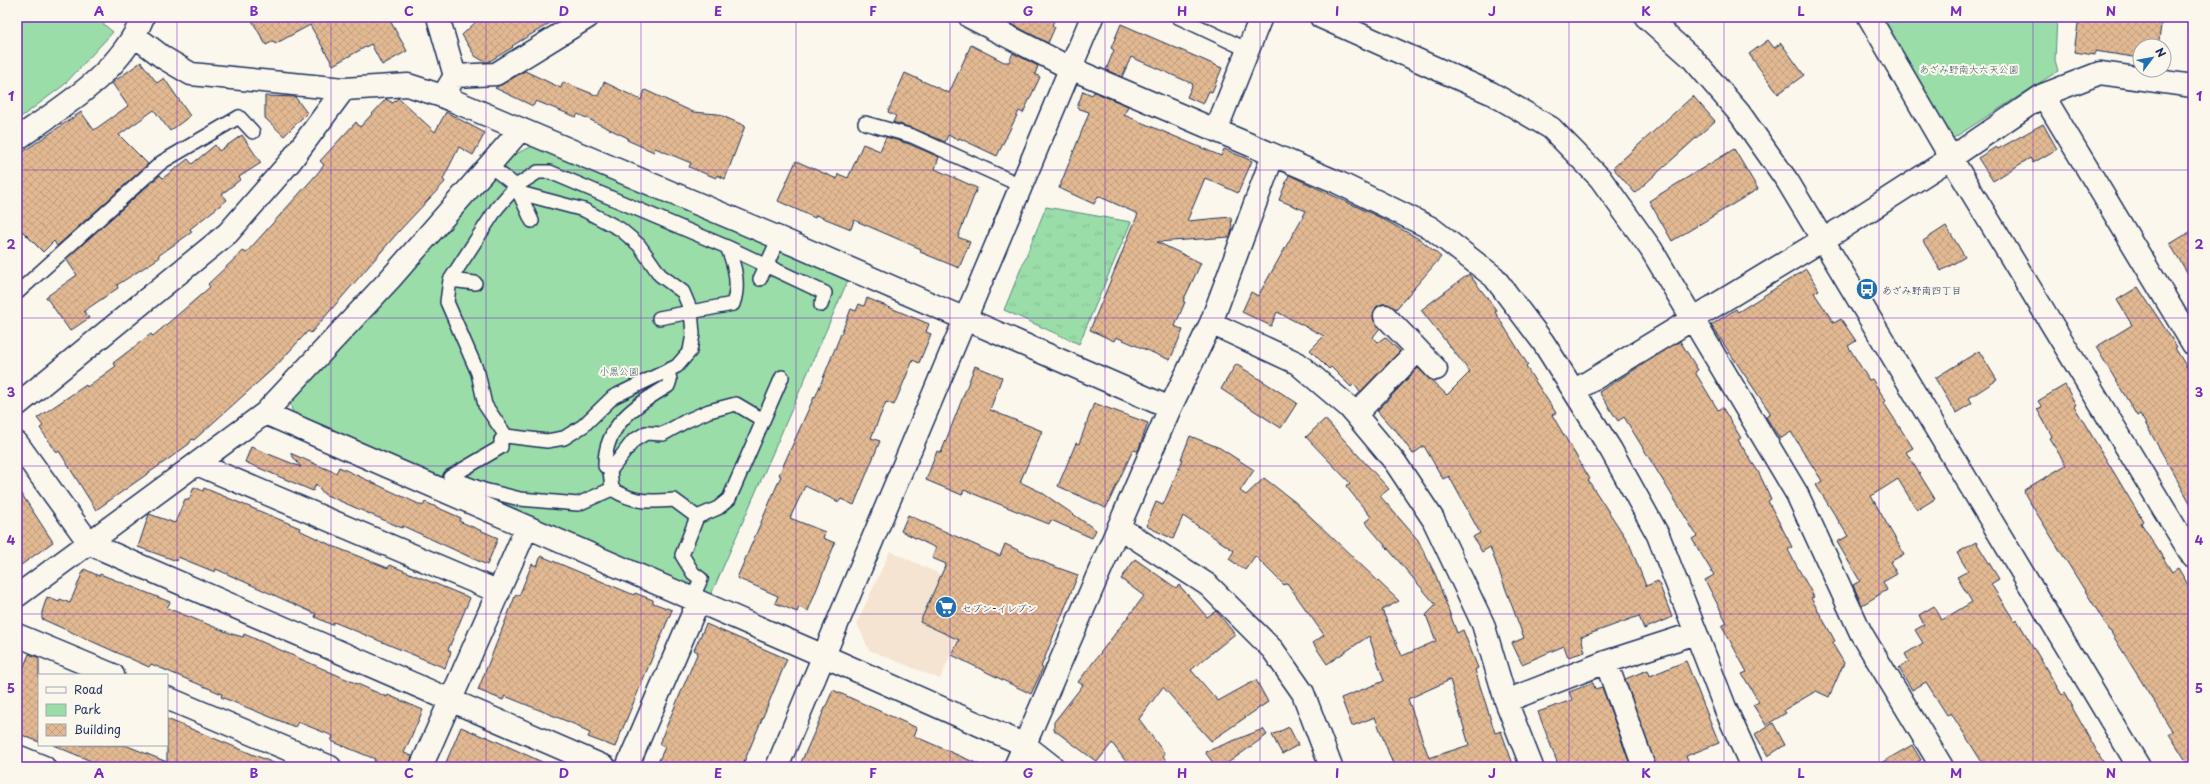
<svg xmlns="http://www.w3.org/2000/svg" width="2210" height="784" font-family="'Playpen Sans','Klee One',sans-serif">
  <defs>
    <pattern id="grass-tufts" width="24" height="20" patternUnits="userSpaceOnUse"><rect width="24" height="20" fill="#9adda8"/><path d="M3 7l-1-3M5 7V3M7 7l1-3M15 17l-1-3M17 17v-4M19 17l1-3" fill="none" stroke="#84be93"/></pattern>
    <pattern id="building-cross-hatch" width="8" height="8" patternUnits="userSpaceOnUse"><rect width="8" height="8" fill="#e2b992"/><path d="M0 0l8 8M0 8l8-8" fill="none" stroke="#c19f80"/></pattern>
  </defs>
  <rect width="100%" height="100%" fill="#fbf7ec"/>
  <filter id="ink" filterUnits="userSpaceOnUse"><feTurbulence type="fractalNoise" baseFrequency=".025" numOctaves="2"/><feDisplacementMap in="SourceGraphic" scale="8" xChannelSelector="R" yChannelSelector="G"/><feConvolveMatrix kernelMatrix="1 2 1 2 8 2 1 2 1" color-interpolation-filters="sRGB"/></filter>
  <g filter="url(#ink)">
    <path fill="#f4e4d1" d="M890,551L978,592L940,679L869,650L857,623Z"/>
    <path fill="url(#grass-tufts)" stroke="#5a8683" d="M1046,207L1131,222L1079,344L1004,310Z"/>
    <path fill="#9adda8" stroke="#5a8683" d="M17,17H95L113,32L64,85L17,120Z
      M1878,17H2057L2055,60L2058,71L1952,139Z
      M533,146L848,280L710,597L294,418L289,398L341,347L513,155Z"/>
    <path fill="url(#building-cross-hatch)" stroke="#1b2f5e" fill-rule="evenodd" d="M250,17H388L407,51L382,65L371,44L333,65L310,25L275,44L274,41L266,45Z
      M481,17H560L512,46L513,47L488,62H485L475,56L462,35Z
      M998,17H1056L1052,25L1055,27L1048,43Z
      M2079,17H2150L2162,19L2158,46H2140V58L2095,51V55L2074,52Z
      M1121,24L1222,68L1212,92L1209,91L1203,104L1187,97L1193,84L1131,57L1122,77L1106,70L1114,50L1111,48Z
      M1768,40L1774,48L1781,43L1804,75L1778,94L1749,54Z
      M971,45L1004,62H1009L1013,53L1038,66L1035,74L1040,77L1023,113L1019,111L997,156L959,138L958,140L948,135L945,142L915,129L893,122L896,116L888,112L905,73L949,93Z
      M141,62L157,83L164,78L190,116L170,131L154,110L119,135L148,164L57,246L54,241L43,252L17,226V156L81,112L94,130L128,106L112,83Z
      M525,71L561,88L563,82L598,96L604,82L641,100L645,90L693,112L718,114L745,126L725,179L717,175L716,178L689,167L691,163L655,148L654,152L627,140L628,138L578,114L576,117L536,101L533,106L495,88Z
      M1083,91L1092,95L1094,92L1128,106L1124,115L1221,156L1224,149L1252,161L1238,193L1205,178L1187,221L1231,217L1232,230L1230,237L1157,242L1201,263L1183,301L1185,302L1175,326L1183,330L1170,360L1116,337L1114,341L1090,330L1138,214L1098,196L1094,204L1059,188L1087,118L1089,112L1077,108Z
      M265,96L295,97L307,113L284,136L265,118Z
      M1693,96L1715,121L1635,193L1613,168Z
      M398,98L435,132L446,112L485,133L473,155L459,147L443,179L445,182L400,230L311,333L308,331L276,366L194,440L192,439L189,444L170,458L96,510L59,451L57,453L40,428L43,426L37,418L86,385L87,387L116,366L113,363L151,334L153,336L210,287L208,284L243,251L246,253L316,175L324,165L320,161L356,122L360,127L386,99L393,103Z
      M2043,124L2057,149L2033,163L2030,158L1993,181L1978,158L1996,147L1998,149Z
      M242,135L261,163L239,177L241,179L222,194L227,200L190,229L192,232L158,256L159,258L117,285L118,288L84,311L89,318L70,331L46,297L77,275L66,259L160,175L163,178L188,159L192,164L215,145L219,151Z
      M886,137L909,144L939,157L935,169L977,188L958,237L970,242L959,268L920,252L921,249L854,220L851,229L816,215L815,218L778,201L796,161L837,179L838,174L848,178L863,144L880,151Z
      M1734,149L1758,189L1672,241L1649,201Z
      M1289,175L1379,217L1421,240L1441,257L1396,309L1388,304H1382L1376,307L1373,319L1380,328L1373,337L1378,342L1385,337L1400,351L1360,392L1354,384L1351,387L1331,367L1329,369L1310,350L1324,336L1277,312L1271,326L1242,312L1251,292L1258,296L1306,211L1279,200Z
      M1946,226L1965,257L1941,271L1923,241Z
      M2193,230V282L2170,244Z
      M1806,269L1819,290L1814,293L1834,323L1841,319L1856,341L1848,346L1869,380L1872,379L1886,401L1884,403L1913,448L1906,452L1935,499L1917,510L1898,479L1871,496L1904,554L1890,562L1897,574L1883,582L1887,590L1862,605L1853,585L1860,581L1837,542L1848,536L1816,485L1822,481L1791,432L1780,439L1766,417L1771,414L1711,325L1736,309L1738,312Z
      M1469,274L1497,311L1495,312L1528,365L1526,367L1556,413L1552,415L1590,479L1588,480L1629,543L1646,586L1658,581L1672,617L1644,629L1639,616L1581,637L1585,652L1568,657L1564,646L1522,664L1512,643L1524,638L1490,547L1482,552L1473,537L1480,533L1449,476L1443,479L1424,446L1413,454L1395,429L1394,430L1377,411L1418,368L1447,395L1470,372L1421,310Z
      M2138,287L2177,347L2175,348L2193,377V508L2140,414L2137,416L2096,347L2132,325L2117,300Z
      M867,298L929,324L926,332L931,334L919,363L913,360L894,405L886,402L871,438L880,441L854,505L841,499L839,502L805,486L790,518L825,532L823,538L835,543L808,611L799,607L797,612L775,603L778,596L737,578L781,476L779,475L814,397L815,398L851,309L856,311L859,304L864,306Z
      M1680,341L1698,370L1695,372L1718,410L1722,407L1741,438L1738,440L1759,473L1771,499L1768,501L1792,547L1788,550L1814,597L1811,598L1835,641L1832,643L1844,663L1829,697L1816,691L1784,710L1786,713L1766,725L1753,705L1759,702L1742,674L1747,672L1722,626L1727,623L1705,580L1714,575L1692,539L1697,536L1624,417L1618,421L1599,392Z
      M1979,351L1997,380L1969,398L1972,403L1956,413L1935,378Z
      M1236,364L1297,403L1281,428L1221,389Z
      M975,366L1002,377L990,410L1042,431L1020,482L1041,492L1096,530L1092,538L1051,520L1049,524L964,490L962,495L926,480L937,451L941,453Z
      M2065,385L2076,405L2074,406L2143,521L2141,523L2172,572L2178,568L2193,593V767H2190L2169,734L2173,732L2026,496L2024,490L2066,465L2049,438L2052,436L2037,409L2042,407L2038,401Z
      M1094,403L1148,423L1138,451L1133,450L1106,508L1058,486L1076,443L1079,444Z
      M1325,419L1389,489L1380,496L1418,540L1436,576L1457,633L1463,630L1478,668L1475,670L1495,733L1501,731L1514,767H1394L1375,717L1352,726L1341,698L1384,681L1369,636L1327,664L1313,643L1324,635L1287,583L1284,585L1255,556L1245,570L1229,559L1234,551L1183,516L1173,539L1146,526L1156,502L1163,505L1183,459H1181L1190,436L1220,448L1254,470L1240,491L1246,495L1264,478L1295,502L1399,601L1382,610L1402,656L1436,641L1426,615L1436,605L1365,522L1371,517L1346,486L1350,483L1306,437ZM1450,680L1469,745L1429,758L1408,699Z
      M251,447L301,467L290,453L336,473L339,467L423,506L425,502L461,518L459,521L498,538L487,565L403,526L402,528L324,494L316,484L313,491L245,462Z
      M17,487L53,542L17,568Z
      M194,487L203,491L204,488L300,528L299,530L335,547L388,568L390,565L470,598L448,650L451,652L445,668L334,622L332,625L315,617L316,614L216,569L215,572L178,557L177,561L138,547L149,514L175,523L185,499L189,500Z
      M908,515L1000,556L1005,544L1050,565L1078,575L1041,667L1043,668L1031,694L952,655L959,640L920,622L946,564L932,558L936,548L901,531Z
      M1976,542L1999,579L1991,584L2015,622L2017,620L2062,695L2064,693L2106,767H1985L1951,713L1947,715L1926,682L1912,690L1899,668L1909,661L1905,654L1923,643L1915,630L1924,625L1919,615L1934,606L1942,620L1972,602L1957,577L1968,571L1957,553Z
      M541,556L634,595L635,593L653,600V603L672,610L615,747L588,737L590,733L581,729V727L505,696L503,700L478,690L516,594L519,596L532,564L537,566Z
      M1135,559L1176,588L1179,585L1207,617L1216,611L1235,634L1191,670L1218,701L1256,680L1268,702L1211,741L1163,687L1139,719L1165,754L1163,756L1171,767H1130L1112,743L1097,762L1054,730V722L1083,685L1078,682L1144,596L1121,579Z
      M84,569L99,576L100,574L170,602L167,608L232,634L243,637L244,634L387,697L388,695L423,710L404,753L412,756L409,767H388L374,761L375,759L331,741L333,736L298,722L295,727L221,697L222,694L151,664L149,667L42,619V612L47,597L59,602L60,599L70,603Z
      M706,624L787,659L742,767H656L665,747L659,744L698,652L694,650Z
      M29,654L39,658V742L17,733V683Z
      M1686,661L1719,743L1686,756L1690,767H1656L1625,679L1648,670L1650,676Z
      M1593,683L1595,689L1602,687L1631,767H1559L1538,712L1572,700L1569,692Z
      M833,690L917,728L914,736L985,767H799Z
      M167,719L281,766V767H105L53,745H125L167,762Z
      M1773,723L1785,745L1768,756L1755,734Z
      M461,727L484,737L485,736L553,767H444Z
      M1289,727L1298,745L1282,754L1272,735Z
      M1263,729L1267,735L1222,767H1216L1205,752Z
      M1912,745L1921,760L1908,767H1874Z"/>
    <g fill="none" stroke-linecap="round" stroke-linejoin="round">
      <g stroke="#1b2f5e" stroke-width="16">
        <path id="service" d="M1178,17L1248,50
          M865,123L912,136L1020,185
          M489,165L516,186L532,221
          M520,193L584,210L620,229L639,245L660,275L683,292L691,311L693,334L690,351L677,366L613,397L583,426L564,438L547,441L506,436L501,440V447L450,477L484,490L520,499L578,504L612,489
          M760,279L779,238
          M450,280L475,283
          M17,293L162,162L239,117L253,132
          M659,318L733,304C740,285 735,265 727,247
          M763,420L736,404L709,411L686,421L663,434L646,433L633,441L610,471L612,489C634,503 648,502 674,500L697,517L718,508L729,499L782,377
          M506,436L485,405L478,373L447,302L450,280L497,208L516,186L538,172H550L727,247L825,293L821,305
          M610,471L605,466C604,425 637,404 668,386L670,380L668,370
          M692,599L701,579L693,573L682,555L697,517"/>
      </g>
      <g stroke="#1b2f5e" stroke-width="25">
        <path id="minor" d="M438,17L455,76L447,89
          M970,17L1070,68L1337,182L1431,228L1494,277L1543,342L1611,450L1658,535L1726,710L1752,767
          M1321,17L1491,93L1551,128L1600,178L1651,249L1797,494L1861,633L1942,767
          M1869,17L1951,158L2193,557
          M135,36L164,58L191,74L344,89L408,85L442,96L779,238L1170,408
          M455,76L496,74L588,17
          M2043,95L2193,344
          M1216,130L1261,17
          M17,139C65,105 120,73 143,17
          M1211,323L1297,363L1349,407L1395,462L1433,519L1483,624L1506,701L1532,767
          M1418,350L1436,369
          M1574,391L1839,230L1951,158L2043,95L2100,73L2193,86
          M17,405L228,233L290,162L344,89
          M265,413L824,656
          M1356,414L1418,350L1385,316
          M17,443L90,544L605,767
          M197,464L499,592
          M1120,528L1208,585L1273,650L1303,693L1331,767
          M17,596L265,413L390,279L521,129
          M17,635L113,675
          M1606,662L1644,767
          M167,698L330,767
          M1506,701L1606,662L1696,633
          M17,756L44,767
          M421,767L527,527
          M627,767L698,602
          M1015,767L1170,408L1211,323L1273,155"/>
      </g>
      <g stroke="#1b2f5e" stroke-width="25">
        <path id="tertiary" d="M1646,17L1692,58L1740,114L1788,182L2139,767
          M824,656L1025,745L1053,767
          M777,767L1092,17"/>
      </g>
      <use href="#service" stroke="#fbf7ec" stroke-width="13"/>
      <use href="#minor" stroke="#fbf7ec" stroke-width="22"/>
      <use href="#tertiary" stroke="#fbf7ec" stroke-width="22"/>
    </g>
  </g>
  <path fill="none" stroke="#7b2cbf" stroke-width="1" stroke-opacity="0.55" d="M177,17V767M331,17V767M486,17V767M641,17V767M796,17V767M950,17V767M1105,17V767M1260,17V767M1414,17V767M1569,17V767M1724,17V767M1879,17V767M2033,17V767M17,170H2193M17,318H2193M17,466H2193M17,614H2193"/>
  <defs>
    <g id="bus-disc" transform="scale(1.15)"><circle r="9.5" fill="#1f6fb2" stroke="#fbf7ec"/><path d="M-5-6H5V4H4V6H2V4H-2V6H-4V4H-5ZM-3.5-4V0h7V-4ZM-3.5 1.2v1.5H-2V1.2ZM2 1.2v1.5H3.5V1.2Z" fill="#fff"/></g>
    <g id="supermarket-disc" transform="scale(1.15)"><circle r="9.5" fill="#1f6fb2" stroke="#fbf7ec"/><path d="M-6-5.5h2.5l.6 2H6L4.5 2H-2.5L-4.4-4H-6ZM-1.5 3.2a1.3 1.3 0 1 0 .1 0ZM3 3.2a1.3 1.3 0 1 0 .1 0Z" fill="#fff"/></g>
  </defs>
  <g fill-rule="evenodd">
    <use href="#bus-disc" x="1867" y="289"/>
    <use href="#supermarket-disc" x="946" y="607"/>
  </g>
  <g text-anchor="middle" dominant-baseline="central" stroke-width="4" stroke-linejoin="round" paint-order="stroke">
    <g font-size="10" fill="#3b5a70" stroke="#fbf7ec">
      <text x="1969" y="68">あざみ野南大六天公園</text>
      <text x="619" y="370">小黒公園</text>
    </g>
    <g font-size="10" fill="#1b2f5e" stroke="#fbf7ec" text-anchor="start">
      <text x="1882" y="289">あざみ野南四丁目</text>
      <text x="962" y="607">セブン-イレブン</text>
    </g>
  </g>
  <rect width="2210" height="784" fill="none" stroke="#fbf7ec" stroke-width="44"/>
  <rect x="38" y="674" width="130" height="72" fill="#fbf7ec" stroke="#a1a7b3"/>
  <rect x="46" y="687" width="20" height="6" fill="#fbf7ec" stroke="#a1a7b3"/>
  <text x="74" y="694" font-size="12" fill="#1b2f5e">Road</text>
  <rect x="46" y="704" width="20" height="12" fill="#9adda8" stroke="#a1a7b3"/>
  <text x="74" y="714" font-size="12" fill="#1b2f5e">Park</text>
  <rect x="46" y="724" width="20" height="12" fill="url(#building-cross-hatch)" stroke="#a1a7b3"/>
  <text x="74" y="734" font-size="12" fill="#1b2f5e">Building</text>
  <g transform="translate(2152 58) rotate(58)"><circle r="19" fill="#fbf7ec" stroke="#a1a7b3"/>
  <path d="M0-3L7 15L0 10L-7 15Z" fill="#1f6fb2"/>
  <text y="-6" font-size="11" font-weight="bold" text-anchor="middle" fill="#1b2f5e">N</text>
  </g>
  <rect x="22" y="22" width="2166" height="740" fill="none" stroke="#7b2cbf" stroke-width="1.5"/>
  <g font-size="13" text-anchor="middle" font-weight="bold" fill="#7b2cbf">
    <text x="99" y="16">A</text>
    <text x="254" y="16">B</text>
    <text x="409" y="16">C</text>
    <text x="564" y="16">D</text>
    <text x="718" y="16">E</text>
    <text x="873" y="16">F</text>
    <text x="1028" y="16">G</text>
    <text x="1182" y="16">H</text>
    <text x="1337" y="16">I</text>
    <text x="1492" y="16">J</text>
    <text x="1646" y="16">K</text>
    <text x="1801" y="16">L</text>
    <text x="1956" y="16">M</text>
    <text x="2111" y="16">N</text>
    <text x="11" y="101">1</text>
    <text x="2199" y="101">1</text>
    <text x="11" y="249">2</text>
    <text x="2199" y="249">2</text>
    <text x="11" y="397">3</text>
    <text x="2199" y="397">3</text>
    <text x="11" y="545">4</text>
    <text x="2199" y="545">4</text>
    <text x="11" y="693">5</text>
    <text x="2199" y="693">5</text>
    <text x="99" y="778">A</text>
    <text x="254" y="778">B</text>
    <text x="409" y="778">C</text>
    <text x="564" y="778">D</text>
    <text x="718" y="778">E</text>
    <text x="873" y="778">F</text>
    <text x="1028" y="778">G</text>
    <text x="1182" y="778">H</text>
    <text x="1337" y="778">I</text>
    <text x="1492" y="778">J</text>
    <text x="1646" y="778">K</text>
    <text x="1801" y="778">L</text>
    <text x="1956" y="778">M</text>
    <text x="2111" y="778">N</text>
  </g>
</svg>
